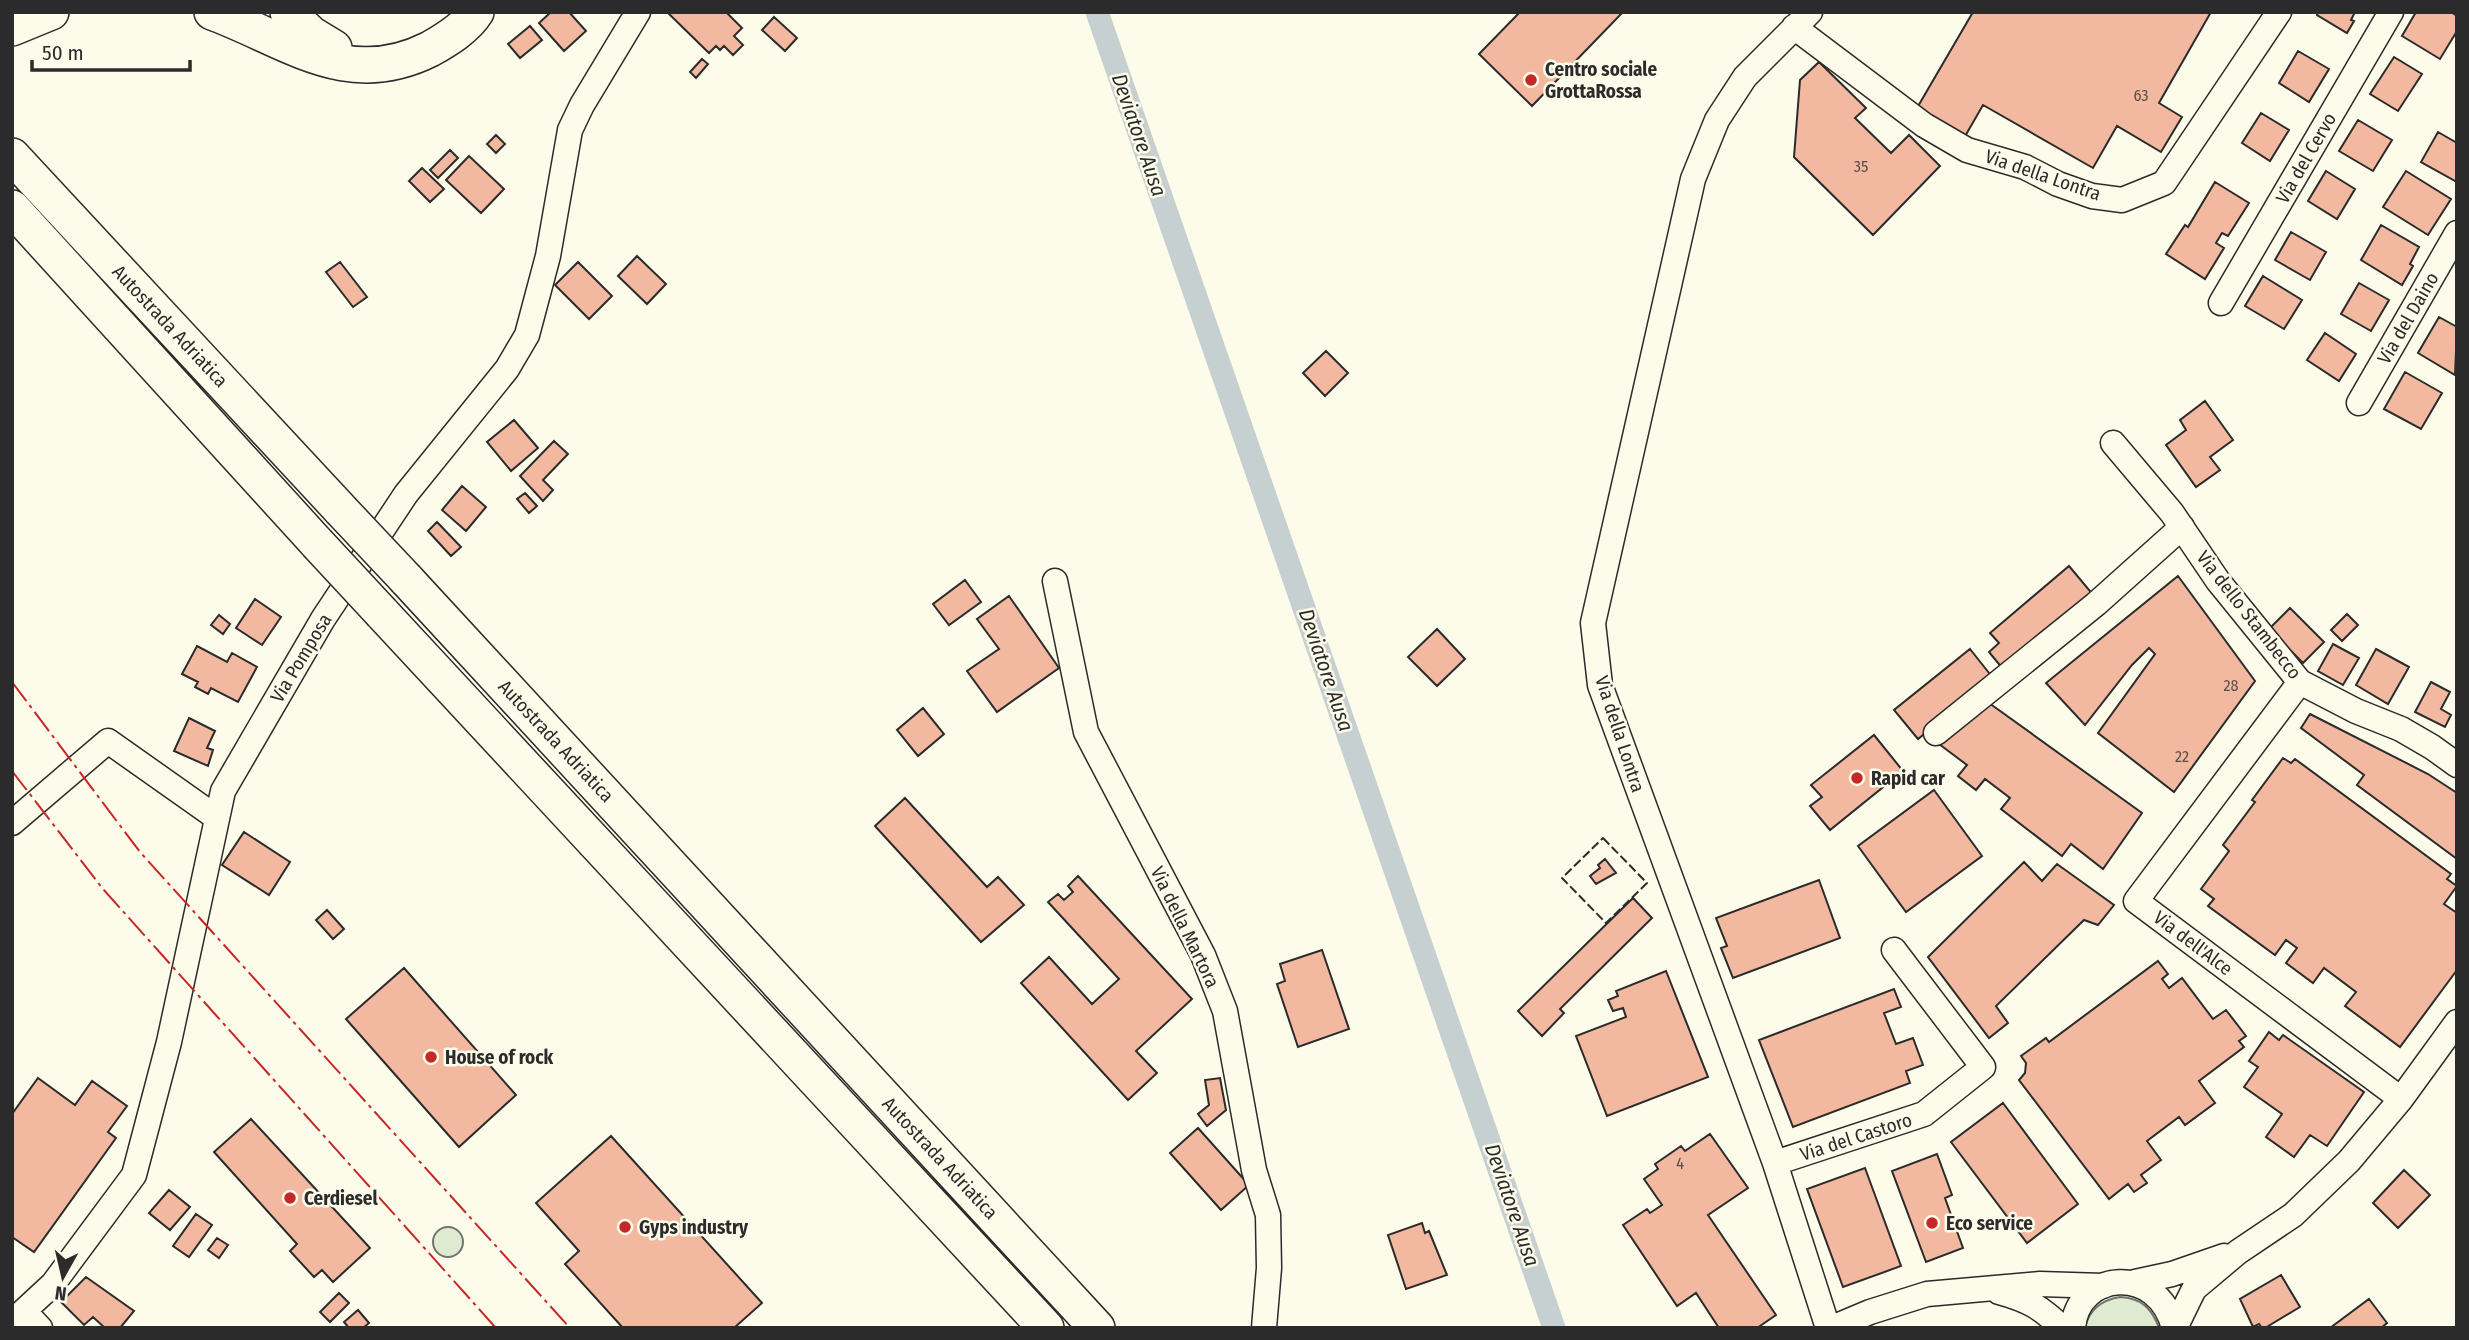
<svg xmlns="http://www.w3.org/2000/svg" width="2469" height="1340" font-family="'Fira Sans Condensed',sans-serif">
  <rect width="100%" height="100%" fill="#fdfbea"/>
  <path fill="#deebd1" stroke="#74746e" stroke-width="2" d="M433 1242a15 15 0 1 1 30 0a15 15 0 1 1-30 0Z
    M2120,1297C2141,1298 2152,1308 2159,1328H2085C2089,1309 2102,1300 2120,1297Z"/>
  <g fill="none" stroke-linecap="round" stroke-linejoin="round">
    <path stroke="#c7d0d0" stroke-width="23" d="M1097,12L1554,1328"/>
  </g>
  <path fill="#f2b8a0" stroke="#2b2b2b" stroke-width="2" d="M551,12H569L586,31L564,51L539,23Z
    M667,12H726L742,28L734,36L743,45L733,55L724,46L720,50L716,46L709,53Z
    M1520,12H1623L1532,106L1479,54Z
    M1973,12H2211L2159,103L2182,117L2161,152L2117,126L2093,168L1983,105L1964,138L1917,108Z
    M2318,12H2355L2351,20L2354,21L2347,33L2317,15Z
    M2416,12H2451L2457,16V31L2440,59L2402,36Z
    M774,17L797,38L785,51L762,30Z
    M530,26L542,40L520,58L508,44Z
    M2298,51L2329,69L2309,102L2279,83Z
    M2394,57L2422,74L2398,111L2370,94Z
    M702,59L708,64L696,78L690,72Z
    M1819,62L1866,108L1855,118L1891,153L1909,135L1940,166L1873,235L1794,157L1800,80Z
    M2261,113L2289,130L2270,161L2242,143Z
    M2358,120L2392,140L2373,171L2339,151Z
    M2438,132L2457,143V182L2421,162Z
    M496,135L505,144L496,153L487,144Z
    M450,150L458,158L438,178L430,170Z
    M469,156L504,189L481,213L446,180Z
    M422,168L444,189L430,202L409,181Z
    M2326,171L2355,189L2337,219L2308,201Z
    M2406,171L2451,199L2428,235L2383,207Z
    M2215,182L2249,203L2228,236L2222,233L2216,243L2224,248L2205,279L2166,254L2185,225L2188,227Z
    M2381,225L2419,247L2410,264L2413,266L2402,285L2361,260Z
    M2291,232L2326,252L2310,280L2275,260Z
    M637,256L666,284L647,304L618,276Z
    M340,262L367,297L353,307L326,272Z
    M578,262L612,296L589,319L555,285Z
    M2263,276L2302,300L2284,329L2245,306Z
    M2359,283L2389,300L2371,331L2341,314Z
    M2439,317L2457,327L2455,375L2418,353Z
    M2325,333L2356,354L2339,381L2307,360Z
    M1326,351L1348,373L1325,396L1303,373Z
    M2405,372L2442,393L2421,429L2384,409Z
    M2205,401L2233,440L2210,457L2220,470L2196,487L2166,445L2186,430L2180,420Z
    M514,420L538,448L511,471L487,442Z
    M554,441L568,454L543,480L553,490L543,501L520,476Z
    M462,486L486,507L466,531L442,510Z
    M525,493L537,506L529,513L517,499Z
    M437,522L461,547L451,556L428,531Z
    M2069,566L2095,597L2003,669L1989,652L1999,643L1990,633Z
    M2178,576L2255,681L2174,792L2098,733L2155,654L2149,648L2132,665L2085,725L2046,683Z
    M965,580L981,602L949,625L933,604Z
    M1009,596L1059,668L997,712L967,671L999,649L977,619Z
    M255,599L281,617L262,645L236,628Z
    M2290,608L2324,642L2303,663L2269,629Z
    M2347,614L2358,625L2342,641L2331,630Z
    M219,615L230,624L223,634L211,625Z
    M1437,629L1465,659L1437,686L1408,657Z
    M2333,644L2359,658L2343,685L2318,671Z
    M197,646L227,662L232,653L257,667L238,702L211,688L208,694L195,687L198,682L182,674Z
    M1970,649L1993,678L1918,739L1894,710Z
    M2376,649L2409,667L2388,704L2356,685Z
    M2431,682L2450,692L2441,709L2451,715L2445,727L2415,712Z
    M1989,703L2142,813L2103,869L2071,844L2062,856L2001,809L2010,798L1985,779L1976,790L1958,776L1967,765L1939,744Z
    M923,708L944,734L918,756L897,730Z
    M2310,714L2428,774L2457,793V859L2357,785L2364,775L2301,728Z
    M189,718L215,731L207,748L213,750L208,766L174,751Z
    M1874,735L1903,771L1830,830L1810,806L1822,797L1811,785Z
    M2283,758L2291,763L2295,759L2451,874L2447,879L2457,886L2444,904L2457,913V970L2400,1047L2345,1006L2356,992L2324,968L2313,983L2286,963L2297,948L2286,940L2275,955L2208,906L2214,899L2201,889L2229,851L2223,845L2255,802L2252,800Z
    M1934,790L1982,856L1906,912L1858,846Z
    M905,798L987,887L998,877L1024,905L981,942L875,826Z
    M244,832L290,862L269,895L222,865Z
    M1605,859L1616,873L1596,884L1590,876L1600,868L1598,865Z
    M2024,862L2042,881L2057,864L2114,905L2098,925L2084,920L1996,1006L2008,1023L1989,1038L1928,957Z
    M1078,876L1192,999L1136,1051L1157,1073L1128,1100L1021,983L1049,957L1092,1004L1119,979L1048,902L1058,894L1064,900L1073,892L1068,886Z
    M1819,880L1840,938L1733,978L1721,948L1727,946L1716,918Z
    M1633,898L1652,918L1560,1009L1564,1013L1542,1036L1518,1011Z
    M327,910L344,929L333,939L316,920Z
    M1322,950L1349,1029L1298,1047L1277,984L1285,981L1280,964Z
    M2158,961L2168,974L2162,979L2169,988L2182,978L2213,1019L2226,1010L2246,1036L2239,1041L2244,1047L2199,1081L2215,1103L2185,1125L2179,1117L2147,1141L2161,1160L2141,1175L2147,1183L2134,1192L2128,1184L2109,1199L2019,1080L2025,1073L2026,1063L2021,1056L2046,1038L2049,1042Z
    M404,968L516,1095L459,1147L346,1019Z
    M1666,971L1708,1077L1607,1116L1576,1036L1626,1017L1623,1008L1613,1011L1608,1000L1618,996L1616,991Z
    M1894,989L1901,1007L1884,1013L1896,1044L1913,1038L1923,1065L1906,1071L1910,1083L1793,1127L1759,1040Z
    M2269,1032L2279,1040L2283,1035L2364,1092L2327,1146L2310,1135L2294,1157L2266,1137L2282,1114L2244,1087L2258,1067L2249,1061Z
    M38,1078L75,1105L92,1081L127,1106L108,1132L116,1138L34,1252L12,1237V1114Z
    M1220,1078L1226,1110L1207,1126L1198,1114L1209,1105L1205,1080Z
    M2003,1103L2078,1204L2027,1243L1951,1142Z
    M251,1119L370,1248L333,1282L322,1270L314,1277L290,1251L297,1244L214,1152Z
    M1198,1128L1249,1185L1221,1210L1170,1153Z
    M1710,1134L1748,1188L1708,1215L1776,1315L1757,1328H1719L1696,1293L1677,1306L1623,1225L1647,1209L1650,1213L1662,1205L1644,1179L1658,1169L1655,1164L1681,1146L1685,1151Z
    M611,1136L762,1303L734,1328H623L565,1264L579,1251L536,1203Z
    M1937,1154L1952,1195L1945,1198L1963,1248L1926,1262L1892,1171Z
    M1865,1168L1901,1266L1843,1287L1807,1189Z
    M2404,1170L2430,1195L2398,1228L2373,1203Z
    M169,1190L190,1207L170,1230L149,1213Z
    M196,1214L212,1225L189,1257L173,1246Z
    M1422,1223L1425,1233L1429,1231L1447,1275L1406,1289L1388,1235Z
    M217,1238L228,1245L219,1258L208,1250Z
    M2281,1275L2300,1307L2265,1328H2262L2259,1324L2253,1327L2240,1299Z
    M86,1277L134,1311L120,1328H105L93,1317L84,1325L61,1302Z
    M339,1293L349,1303L330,1322L320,1312Z
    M2369,1299L2387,1323L2381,1328H2330Z
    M358,1310L369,1323L363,1328H349L344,1322Z"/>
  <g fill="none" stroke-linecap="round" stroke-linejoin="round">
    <g stroke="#2b2b2b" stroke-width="27">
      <path id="minor" d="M1810,12L1745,77L1717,120L1693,179L1593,623L1600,685L1775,1163L1828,1328
        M1794,27L1924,125L1967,150L2025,167L2058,184L2092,196L2122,200L2164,183L2279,12
        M2221,303L2391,12
        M2359,403L2457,233
        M2113,443L2172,513L2218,581L2300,682L2356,711L2401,729L2432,747L2457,765
        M1055,581L1086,732L1203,955L1225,1011L1254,1170L1268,1215L1269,1268L1264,1328
        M2300,682L2136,901L2401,1099
        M1936,733L2096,604L2182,527
        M12,823L108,741L217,818
        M1775,1163L1924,1114L1983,1067L1894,950
        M2135,1282L2172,1274L2224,1256
        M1999,1292C2028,1300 2041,1307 2062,1328
        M24,1311L40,1328
        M12,1322L53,1284L134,1175L169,1042L223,791L323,619L406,494L507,369L527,335L548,256L570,130L582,105L638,12
        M1832,1328L1870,1312L1927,1294L2040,1284L2103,1286
        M2073,1328C2077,1271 2158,1263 2174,1328
        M2175,1328L2194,1289L2238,1252L2293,1215L2349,1161L2401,1099L2457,1022"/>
    </g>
    <g stroke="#2b2b2b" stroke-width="38">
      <path id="highway" d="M212,12C288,40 347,91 430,49C446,40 466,28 476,12
        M288,12L311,34L334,48
        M12,28L51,12
        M12,156L341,510
        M12,208L317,543
        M406,579L1097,1328
        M382,613L1046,1328"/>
    </g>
    <use href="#minor" stroke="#fdfbea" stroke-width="24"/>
    <use href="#highway" stroke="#fdfbea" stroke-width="35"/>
    <g stroke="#2b2b2b" stroke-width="38" stroke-linecap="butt">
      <path id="highway-bridge" d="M341,510L406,579
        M317,543L382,613"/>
    </g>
    <use href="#highway-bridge" stroke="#fdfbea" stroke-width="35"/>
    <path stroke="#2b2b2b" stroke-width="2" stroke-dasharray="9 3.5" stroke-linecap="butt" d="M1603,838L1647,883L1606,923L1562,878Z"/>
    <path stroke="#c62828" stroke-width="2" stroke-dasharray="24 5 3.5 5" stroke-linecap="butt" d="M12,682L140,852L570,1328
      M12,771L103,889L496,1328"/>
  </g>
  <g fill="#c62828" stroke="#fdfbea" stroke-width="2.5">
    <circle cx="1531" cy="80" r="7"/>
    <circle cx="1857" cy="778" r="7"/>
    <circle cx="431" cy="1057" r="7"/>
    <circle cx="290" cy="1198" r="7"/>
    <circle cx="1932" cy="1223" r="7"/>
    <circle cx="625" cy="1227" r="7"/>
  </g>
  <g text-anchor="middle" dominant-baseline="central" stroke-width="5" stroke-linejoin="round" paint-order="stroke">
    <g font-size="16" fill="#5d4e48">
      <text x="2141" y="95">63</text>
      <text x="1861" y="166">35</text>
      <text x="2231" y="685">28</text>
      <text x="2182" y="756">22</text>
      <text x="1680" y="1163">4</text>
    </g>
    <g font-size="19" font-weight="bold" fill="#2b2b2b" stroke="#fdfbea" text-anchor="start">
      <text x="1545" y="69">Centro sociale<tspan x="1545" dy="22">GrottaRossa</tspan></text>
      <text x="1871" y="778">Rapid car</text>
      <text x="445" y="1057">House of rock</text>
      <text x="304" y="1198">Cerdiesel</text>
      <text x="1946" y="1223">Eco service</text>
      <text x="639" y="1227">Gyps industry</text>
    </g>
    <g font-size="19" fill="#2b2b2b" stroke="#fdfbea">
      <text transform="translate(2306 158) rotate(-60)">Via del Cervo</text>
      <text transform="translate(2043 175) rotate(19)">Via della Lontra</text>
      <text transform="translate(2408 318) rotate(-60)">Via del Daino</text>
      <text transform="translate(170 326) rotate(47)">Autostrada Adriatica</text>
      <text transform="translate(2249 615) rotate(52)">Via dello Stambecco</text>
      <text transform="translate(301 658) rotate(-59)">Via Pomposa</text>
      <text transform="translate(1620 734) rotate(72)">Via della Lontra</text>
      <text transform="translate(556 741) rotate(47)">Autostrada Adriatica</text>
      <text transform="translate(1185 927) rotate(64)">Via della Martora</text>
      <text transform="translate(2193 943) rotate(37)">Via dell'Alce</text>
      <text transform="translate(1856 1137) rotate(-18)">Via del Castoro</text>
      <text transform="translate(940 1158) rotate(47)">Autostrada Adriatica</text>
    </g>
    <g font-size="21" font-style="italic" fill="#2b2b2b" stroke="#fdfbea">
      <text transform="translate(1139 135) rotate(71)">Deviatore Ausa</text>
      <text transform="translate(1326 670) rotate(71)">Deviatore Ausa</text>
      <text transform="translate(1512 1205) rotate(71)">Deviatore Ausa</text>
    </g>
  </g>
  <rect width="2469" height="1340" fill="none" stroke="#2b2b2b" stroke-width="28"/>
  <g transform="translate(63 1277) rotate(188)" stroke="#fdfbea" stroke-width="5" paint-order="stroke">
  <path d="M0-5L12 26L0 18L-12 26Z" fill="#2b2b2b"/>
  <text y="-10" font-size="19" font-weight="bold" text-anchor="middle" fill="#2b2b2b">N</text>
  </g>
  <path d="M32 60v10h158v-10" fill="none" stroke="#2b2b2b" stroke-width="3.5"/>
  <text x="42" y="60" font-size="21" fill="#2b2b2b" stroke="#fdfbea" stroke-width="5" paint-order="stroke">50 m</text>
</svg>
